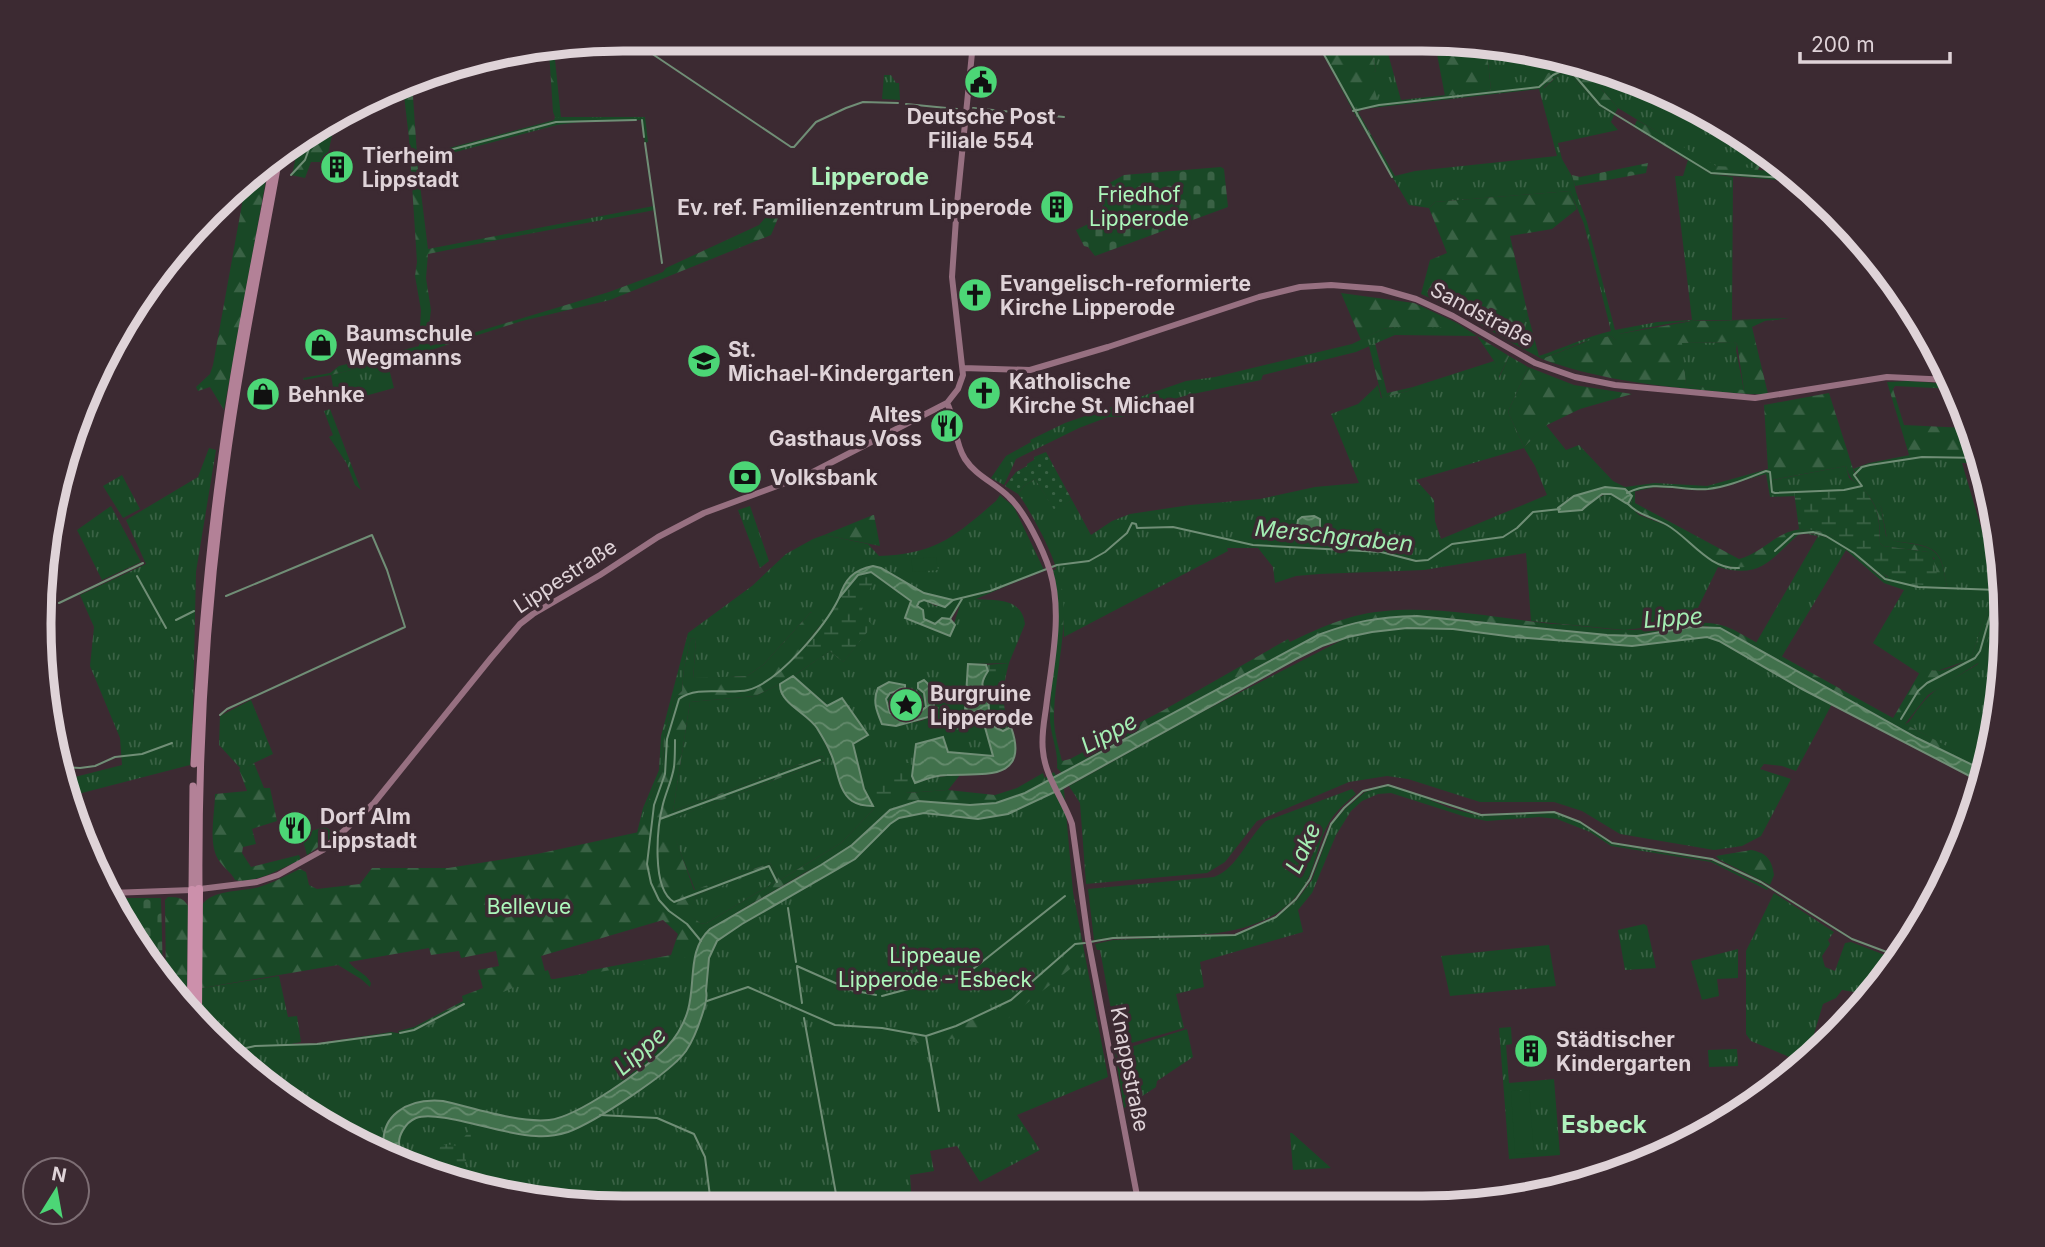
<svg xmlns="http://www.w3.org/2000/svg" width="2045" height="1247" font-family="Inter,sans-serif">
  <defs>
    <pattern id="grass-tufts" width="24" height="20" patternUnits="userSpaceOnUse" patternTransform="scale(1.75)"><rect width="24" height="20" fill="#194826"/><path d="M3 7l-1-3M5 7V3M7 7l1-3M15 17l-1-3M17 17v-4M19 17l1-3" fill="none" stroke="#3a6245"/></pattern>
    <pattern id="forest-firs" width="22" height="20" patternUnits="userSpaceOnUse" patternTransform="scale(1.75)"><rect width="22" height="20" fill="#194826"/><path d="M5 1l3.5 6h-7zM16 11l3.5 6h-7z" fill="#3a6245"/></pattern>
    <pattern id="wetland-marsh" width="20" height="14" patternUnits="userSpaceOnUse" patternTransform="scale(1.75)"><rect width="20" height="14" fill="#194826"/><path d="M1 5h8M5 5V1M11 12h8M15 12V8" fill="none" stroke="#3a6245"/></pattern>
    <pattern id="cemetery-stones" width="16" height="16" patternUnits="userSpaceOnUse" patternTransform="scale(1.75)"><rect width="16" height="16" fill="#194826"/><path d="M2 7V4a2 2 0 0 1 4 0v3zM10 15v-3a2 2 0 0 1 4 0v3z" fill="#3a6245"/></pattern>
    <pattern id="garden-dots" width="8" height="8" patternUnits="userSpaceOnUse" patternTransform="scale(1.75)"><rect width="8" height="8" fill="#194826"/><path d="M2 2h.1M6 6h.1" fill="none" stroke="#3a6245" stroke-width="1.8" stroke-linecap="round"/></pattern>
    <pattern id="water-waves" width="16" height="10" patternUnits="userSpaceOnUse" patternTransform="scale(1.75)"><rect width="16" height="10" fill="#41714c"/><path d="M0 5q4-4 8 0t8 0" fill="none" stroke="#658b6d"/></pattern>
  </defs>
  <rect width="100%" height="100%" fill="#3c2a32"/>
  <path fill="url(#grass-tufts)" fill-rule="evenodd" d="M1369,43H1385L1401,100L1491,90L1486,43H1497L1563,61L1564,63L1540,79L1544,88L1566,69L1598,106L1614,115L1611,122L1618,130L1558,143L1562,159L1573,178L1576,192L1587,222L1615,330L1657,322L1692,320L1675,176H1683L1688,160L1710,174L1733,177L1732,320L1789,318C1757,324 1724,318 1690,321C1666,323 1643,329 1619,334V339L1615,340L1611,336L1583,342L1542,359L1514,344L1528,315L1539,356C1563,348 1586,337 1611,331L1584,224L1570,191L1435,202L1429,208L1409,205L1353,111L1359,109L1370,73L1376,71ZM1539,89L1557,156L1415,171L1395,176L1358,112L1363,109Z
    M1581,66L1645,83L1762,150L1754,168H1722L1710,164L1618,108Z
    M884,75H891L896,83H899L900,100L882,99Z
    M555,117H645L648,142L645,143L641,120L588,121L557,125L418,162L419,156L554,120Z
    M314,135L305,160L292,175L299,142Z
    M654,206L655,210L523,235L522,231Z
    M1457,323L1477,336L1395,335L1356,352L1263,375L1261,380L1188,395L1148,406L1123,417H1108L1079,428L1016,459L1004,485L991,478L1006,456L1031,442L1030,440L1065,423L1186,381L1215,377L1352,344L1383,329L1394,327H1455Z
    M1734,342L1737,344L1736,350L1744,391L1686,385L1681,343Z
    M1509,356L1528,367L1508,412L1524,447L1546,425L1566,450L1579,445L1613,481L1625,487L1655,483L1707,486L1768,469L1772,470L1773,480L1846,466L1849,478L1861,486L1844,490L1795,492V496L1770,497L1766,474L1710,490L1655,487L1632,492L1631,507L1639,515L1668,526L1726,567L1737,568C1786,539 1799,515 1853,552C1864,560 1875,576 1887,580C1905,585 1928,585 1947,587C1941,556 1942,548 1910,543C1902,542 1895,542 1887,538L1881,507L1853,469L1869,463L1910,455L1911,458H1981L1982,463H1962L1997,582L2003,585V589L1997,587L1996,596H1992L1972,656L1966,661L1937,671L1922,669L1920,674L1873,643L1904,590L1884,583L1846,550L1781,658L1756,643L1818,536L1803,533L1798,535C1769,561 1760,579 1718,567L1691,622L1625,630L1531,621L1526,553L1424,570L1319,574L1296,576L1275,583L1273,567L1258,548H1227L1228,551L1064,637C1062,588 1062,572 1038,527C1032,516 1026,504 1018,494L1024,486L1035,479L1055,510L1072,500L1091,535L1112,521L1130,514L1190,505L1260,499L1315,487L1359,483L1331,414L1358,404L1378,385L1381,398L1408,391L1413,387L1494,361L1499,378ZM1524,448L1535,466L1547,495L1441,539L1435,521L1434,500L1416,480ZM1605,487L1625,489L1628,492L1626,503L1616,496L1608,493L1587,503L1582,510L1559,511L1568,499Z
    M387,361L394,388L336,404L331,375Z
    M330,409L361,490L355,485L347,464L329,437L333,435L324,411Z
    M209,448L216,450L196,572L193,709L190,765L78,794L86,845L77,826L72,802H69L66,783L75,781V777L122,765L120,738L90,666L94,627L80,595L146,564L126,520L198,477Z
    M122,475L140,509L123,518L103,486Z
    M1000,495L1014,507L1044,570L976,599C997,601 1021,597 1025,624L1009,663L968,664L994,756L948,752L943,737L916,783L935,777L960,775L948,790L905,793L907,763L864,789L853,743L867,735L842,698L828,706L793,676L830,651L843,662L872,626L859,615L876,573L911,601L906,618L950,636L960,605L950,619L942,618L935,624L924,619L917,607L919,602L924,600L936,606L952,600L924,593L881,568L873,566L830,639L811,612L763,665L747,676L693,679L696,639L691,638L684,667L682,691L674,699L664,736L663,769L645,809L640,832L637,833L643,808L659,770L661,736L688,633L752,586L786,554L813,539L824,535L868,544L879,556C936,554 954,537 996,501ZM881,685L906,687L900,692L887,695V705L893,715L905,716L924,710L927,704L923,690L929,685L935,707L924,720L896,726L876,691Z
    M111,506L141,562L102,580L77,530Z
    M750,506L769,561L760,568L738,510Z
    M2003,594L2005,661L1997,709L1986,729L1977,763L1905,724L1909,722C1932,686 1943,686 1978,664Z
    M1407,628L1453,629L1514,637L1632,646L1707,637L1719,641L1832,704L1796,771L1782,766L1764,764L1760,769L1791,779L1761,836L1742,846L1714,850L1620,834L1582,811L1554,802H1480L1408,779L1387,776L1349,782L1257,821L1225,862L1207,873L1086,884L1080,803L1069,786L1200,713L1348,637L1372,632Z
    M780,684C779,701 801,709 811,720C822,733 827,749 835,764C842,779 854,792 863,806H873L874,809L841,843L780,880L770,863L695,890L668,820L825,761L822,756L673,811L690,702L755,696Z
    M251,700L273,754L241,769L219,745L220,716Z
    M1054,772L1064,790L1073,892L1108,1077L1017,1115L1040,1150L980,1182L957,1146L930,1151L934,1171L910,1175L912,1205L548,1204L400,1164L268,1088L202,1018V988L279,976L288,1017L297,1016L301,1042L291,1044H314L391,1032L405,1034L516,981L548,970L551,979H554L691,955L832,854L884,807L996,798L1038,782Z
    M1387,786L1414,793L1449,808L1481,816L1554,813L1580,823L1612,844L1713,861L1768,888L1767,890L1711,862L1611,846L1590,832L1557,819L1539,817L1487,821L1466,817L1391,793L1378,794L1362,801L1351,811L1336,835L1312,893L1298,910L1303,932L1200,962L1204,987L1176,994L1184,1028L1118,1047L1100,950H1097L1095,944L1113,940L1235,935L1277,917L1297,900L1312,880L1332,824L1345,809L1365,792Z
    M1352,789L1356,794C1346,802 1336,811 1330,821C1319,838 1317,859 1309,877C1274,947 1179,934 1114,937L1094,940L1088,889L1214,877C1238,868 1247,838 1266,821Z
    M768,868L775,882L705,924L700,923L688,914L697,895Z
    M1774,893L1834,932L1828,940L1830,944L1822,956L1825,967L1835,971L1845,943L1851,942L1898,960L1886,979L1871,995L1842,990L1836,998L1823,1004L1814,1034L1799,1061L1751,1041L1746,1034V951Z
    M1644,924L1647,926L1656,968L1625,970L1618,930Z
    M1549,945L1556,986L1450,996L1441,956Z
    M1738,949V978L1717,979L1719,996L1702,1000L1691,961Z
    M1511,1027L1512,1044L1506,1045L1509,1083L1554,1079L1560,1155L1509,1159L1499,1028Z
    M1187,1029L1193,1057L1157,1081L1156,1087L1124,1108L1115,1052Z
    M1737,1049L1738,1066L1709,1067L1708,1050Z
    M1290,1133H1292L1331,1168L1293,1170Z"/>
  <path fill="url(#forest-firs)" fill-rule="evenodd" d="M1317,42L1369,43L1376,71L1370,74L1379,105L1353,111Z
    M1474,43H1486L1491,90L1445,96L1436,49L1474,45Z
    M554,50L561,118L555,117L553,112L549,51Z
    M1564,63L1581,66L1618,108L1614,115L1598,106L1566,69L1543,88L1539,79Z
    M412,82L418,169L428,249L522,231L523,235L428,254L426,278L431,310L428,334L430,346L609,292L663,272L666,268L759,225L765,218L778,211V208L780,207L781,211L771,235L610,300L522,321L431,350L331,375L304,380L303,378L330,373L339,366L419,346L421,310L415,276L417,262L409,138L403,87Z
    M1637,120L1716,166L1754,168L1762,150L1765,152L1758,170L1791,172L1801,182L1710,174L1634,127Z
    M335,123L326,162H311L305,178L291,175L305,160L314,135Z
    M270,158L224,410L210,387L198,391L196,387L210,374L213,365L246,182Z
    M1570,191L1577,209L1552,229L1510,236L1528,315L1514,344L1450,307L1421,294L1430,260L1447,253L1429,208L1435,202Z
    M1341,293L1414,303L1457,323L1455,327H1394L1383,329L1361,340Z
    M1767,320L1752,327L1768,394C1746,395 1724,392 1702,390C1648,385 1593,378 1542,359L1590,340L1611,336L1615,340L1619,338V334L1692,321ZM1734,342L1737,344L1744,390L1686,385L1682,343Z
    M1477,336L1509,356L1498,379L1494,361Z
    M1375,343L1387,393L1413,387L1408,391L1382,398L1369,346Z
    M1528,367L1574,385L1632,394L1580,409L1547,425L1524,447L1508,412Z
    M1908,381L1952,384L1954,389L1895,386L1893,389L1904,425L1966,428L1981,458H1910L1887,382Z
    M1829,393L1854,472L1867,486L1881,507L1886,536C1893,541 1899,542 1907,543C1941,548 1941,555 1947,587L1945,589C1926,587 1904,587 1887,580C1879,576 1872,568 1866,563C1851,551 1834,538 1815,533C1787,526 1780,556 1757,564C1715,578 1699,545 1669,526C1656,518 1642,517 1631,507L1632,492L1635,491V503L1739,559C1756,555 1767,543 1782,535C1821,514 1860,553 1887,577L1935,559L1928,552L1883,546L1880,543C1880,521 1879,505 1863,489C1853,479 1850,481 1846,466L1772,480V470L1768,469L1764,405Z
    M874,515L880,546L824,535L873,515Z
    M1058,569C1072,620 1056,663 1054,712C1053,729 1058,745 1062,761L1070,759L1162,711L1288,639L1290,642C1311,632 1332,622 1355,616C1415,601 1490,617 1552,624C1576,624 1601,630 1627,630C1663,631 1700,613 1734,630L1893,718L1923,667L1928,666L1931,670C1943,673 1962,664 1972,656L1992,595L1996,596L1999,586L2003,589V594L1980,662L1928,695L1905,724L1988,768L1987,772L1917,738L1770,657L1707,626L1637,636L1607,635C1570,631 1532,627 1494,623C1433,616 1375,610 1318,635L1062,773L1057,768C1059,751 1049,733 1050,715C1051,666 1064,620 1053,570Z
    M876,573L860,615L873,625L843,662L830,651L780,684L755,696L690,702L673,811L822,756L825,761L669,820L694,890L770,863L780,880L841,843L874,809L864,789L905,763H907L906,793L948,790L995,795L1017,788L1043,773L1046,782L1025,793L996,803L970,805L918,801L890,810L852,845L736,913L698,945L695,956L587,974V971L671,955L678,934L663,920L541,956L546,975L521,984L402,1038L398,1031L414,1027L463,1001L462,996L483,988L478,970L499,966L496,951L461,958L459,951L431,955L429,948L349,962C355,971 365,972 371,983L370,987L361,979L338,965L202,988V905C213,889 242,892 259,887C273,883 287,875 300,869L306,872L309,885L317,889L360,884L372,868H448L537,854L639,832L645,809L663,769L664,736L674,699L682,691L684,667L691,638L696,639L693,678L747,676L763,665L811,612L823,622L800,650ZM768,869L775,882L705,924L700,923L689,914L697,895Z
    M254,763L264,788H270L277,821L252,829L256,844L243,847L242,853L251,867L299,855L301,860C283,867 255,885 235,880C231,872 225,869 220,862C207,846 215,814 215,794L247,791L239,769Z
    M325,827L333,832L337,829L341,831L307,855L301,834Z
    M1751,850C1767,853 1772,860 1774,875L1770,885L1720,860L1716,856Z
    M168,897C177,897 183,897 188,906L187,1002L166,980L165,900Z
    M1082,946L1084,958L1006,1020L988,1024L959,1037L926,1045L895,1037V1030L927,1038L956,1027L1012,1002L1076,947Z
    M562,1186H572L579,1191L582,1204H575L576,1200L571,1194L565,1193L560,1196L559,1204H551C551,1194 554,1190 562,1186Z"/>
  <path fill="url(#wetland-marsh)" d="M1861,486C1879,507 1879,516 1880,543L1883,546L1928,552L1932,554L1940,586C1923,585 1900,584 1885,575C1855,555 1840,528 1799,529L1794,492L1844,490Z
    M865,572L876,573L860,615L873,625L843,662L830,651L793,676L785,667L833,611L847,585L858,575Z
    M1009,663C1003,684 1000,707 1011,727L1004,731L994,726L988,720C990,701 976,689 988,671L986,665Z
    M905,763H909L907,788L873,806L864,789Z
    M470,1125L485,1128L475,1133L462,1150L465,1154L466,1161L455,1167L447,1165L437,1174L426,1171L442,1160L439,1154L440,1147L446,1144L457,1146L469,1131Z"/>
  <path fill="url(#cemetery-stones)" d="M1648,163L1646,173L1575,186L1572,175L1580,177Z
    M1221,167L1224,169L1228,207L1095,256L1088,247L1084,246L1076,230L1102,217L1104,186L1124,175Z
    M161,898L163,976L137,949L112,898Z"/>
  <path fill="url(#garden-dots)" d="M1046,452L1072,500L1055,511L1035,479L1024,486L1018,494L1005,486L1016,472L1027,466V464L1034,460V457Z"/>
  <path fill="#194826" d="M936,557L938,570L913,572L911,559Z
    M1529,1090L1534,1153L1515,1154L1511,1091Z"/>
  <path fill="url(#water-waves)" stroke="#708e76" stroke-width="2" d="M1605,487L1625,489L1632,496L1628,504L1626,503L1611,494H1602C1595,500 1589,503 1582,510L1559,512L1558,508L1574,496Z
    M1314,516L1320,519V530L1311,532L1297,527L1298,520L1302,517Z
    M873,566L881,568L924,593L953,600L945,607L924,600L919,602L917,606L923,610L924,619L935,624L942,618L950,619L955,625L950,636L905,618L911,601L871,572L858,575L839,598C845,579 853,570 873,566Z
    M1417,616L1607,635L1637,636L1691,627L1720,628L1917,738L1987,772L1983,783L1802,689L1719,641L1707,637L1632,646L1514,637L1453,629L1407,628L1372,632L1348,637L1322,646L1296,659L1061,789L1008,814L978,819L924,813L899,818L890,824L855,859L742,924L717,941L709,958L706,991C708,999 705,1005 703,1012C699,1025 694,1039 686,1051C669,1074 595,1122 568,1132C558,1135 547,1137 536,1136C505,1136 438,1109 416,1118C406,1122 396,1137 400,1148C401,1154 407,1161 410,1167L385,1155C376,1115 408,1098 443,1101C474,1108 518,1123 549,1120C578,1117 646,1068 667,1047C677,1036 684,1024 688,1010C696,982 687,950 710,929L821,865L852,845L890,810L918,801L970,805L996,803L1025,793L1318,635C1355,621 1378,617 1417,616Z
    M968,664L986,665L988,671C977,688 985,687 988,702C990,708 989,714 988,720L994,726L1003,731L1011,727C1031,783 980,773 947,775C936,775 925,779 915,783L912,776L916,744L943,737L948,752L993,756L981,713L965,711Z
    M793,676L827,706L842,698L868,735L853,744L864,789L873,806C866,806 858,805 852,801C837,790 838,767 830,752C827,744 821,735 817,728C807,713 779,703 780,684Z
    M924,680C934,688 936,705 932,716L896,726L882,724C877,712 872,701 878,688L889,682L905,685V689L890,693L886,699L890,713C900,719 917,715 926,707L924,693L918,688V683Z"/>
  <g fill="none" stroke-linecap="round" stroke-linejoin="round">
    <path stroke="#708e76" stroke-width="2" d="M630,39L791,147H794L816,122L846,108L863,102L898,103
      M1317,42L1392,177
      M1574,64H1575
      M1570,70L1600,105L1711,173L1798,179
      M906,104L957,109
      M973,108L1064,117
      M1353,111L1379,105L1539,87L1553,75L1568,68
      M642,120L644,137
      M645,143L662,263
      M423,157L556,122L636,120
      M291,175L305,160L314,135
      M65,464L74,468
      M1627,493C1654,479 1680,491 1708,489C1728,487 1748,478 1766,471L1770,472L1772,492L1775,493L1844,490L1862,486L1854,475L1862,467L1870,465L1922,457L1981,458
      M1628,504C1640,516 1653,517 1667,525C1690,538 1709,570 1739,568
      M1775,551L1794,534L1813,532L1826,536L1854,553L1885,579L1918,587L1997,590L2003,594
      M137,576L166,628
      M953,600L990,591L1057,565L1089,561L1105,552L1127,533L1132,523L1136,524L1137,528L1173,527L1253,545L1381,552L1416,561L1428,560L1452,544L1503,537L1517,528L1533,512L1560,509
      M59,603L143,563
      M40,613L49,608
      M950,619L962,599
      M176,620L194,611
      M220,715L227,709L405,627L387,570L372,535L226,596
      M1901,719L1918,691L1927,683L1975,658L1980,651L1997,591
      M675,740C675,749 675,759 674,767C672,780 666,792 663,804C657,827 651,889 674,902L769,866L777,882
      M62,767L80,768L95,766L115,757L142,754L172,743
      M660,819L820,760
      M788,908L796,962
      M701,941L687,924L669,911L659,900L651,883L647,864L654,805L665,774L667,739L679,699C697,685 727,695 748,690C779,682 826,625 839,598
      M1090,942L1113,938L1235,935L1276,917L1296,899L1310,879L1331,824L1344,808L1363,791L1388,785L1481,815L1554,812L1580,822L1612,843L1712,859L1761,882L1852,939L1900,957
      M797,966L851,990L876,995
      M797,967L802,1003
      M882,996L968,973L1065,896
      M707,1001L748,987L835,1025L882,1028L926,1036L956,1026L1011,1000L1075,944L1085,943
      M804,1018L838,1205
      M400,1033L414,1030L464,1004
      M926,1036L939,1111
      M233,1051L255,1046L317,1044L391,1034
      M600,1115L657,1118L694,1134L705,1157L711,1204"/>
    <path stroke="#977081" stroke-width="6" d="M963,368L1030,370L1108,347L1259,297L1300,287L1331,285L1381,289L1416,299L1453,316L1535,363L1575,377L1615,385L1755,398L1887,377L1950,380
      M947,403C956,420 954,442 965,459C976,476 995,483 1009,497C1025,512 1043,549 1050,571C1063,614 1051,665 1046,708C1044,722 1041,737 1043,751C1045,777 1064,800 1072,824L1088,939L1139,1206
      M110,893L192,890L257,882L278,875L323,850L374,803L491,658L520,624L533,614L600,575L658,537L704,513L807,475L947,403L958,389L963,375L952,277L957,204L972,53L970,40"/>
    <path stroke="#b38197" stroke-width="7" d="M194,764C199,666 207,568 220,471C233,365 255,260 275,155
      M199,889C198,749 206,610 225,471C239,364 261,258 280,152
      M192,890L193,786"/>
    <path stroke="#cc90ab" stroke-width="8" d="M191,1006L192,890
      M198,1013L199,889"/>
  </g>
  <defs>
    <g id="civic-disc" transform="scale(1.75)"><circle r="9.5" fill="#4cd676" stroke="#3c2a32"/><path d="M-.6-6.5H3V-4.5H.6V-3L4-1V1h2V6H-6V1h2V-1L-.6-3ZM-1.2 2.5V6h2.4V2.5Z" fill="#111"/></g>
    <g id="building-disc" transform="scale(1.75)"><circle r="9.5" fill="#4cd676" stroke="#3c2a32"/><path d="M-4-6H4V6H1V3H-1V6H-4ZM-2.5-4.3h1.7v1.8h-1.7ZM.8-4.3h1.7v1.8H.8ZM-2.5-1h1.7V.8h-1.7ZM.8-1h1.7V.8H.8Z" fill="#111"/></g>
    <g id="church-disc" transform="scale(1.75)"><circle r="9.5" fill="#4cd676" stroke="#3c2a32"/><path d="M-1.2-6h2.4v3.5h3.3v2.4h-3.3V6h-2.4V-.1h-3.3v-2.4h3.3Z" fill="#111"/></g>
    <g id="shop-disc" transform="scale(1.75)"><circle r="9.5" fill="#4cd676" stroke="#3c2a32"/><path d="M-5-2.5h2.3a2.7 3.5 0 0 1 5.4 0H5L5.5 6h-11ZM-1.5-2.5h3a1.5 2.3 0 0 0-3 0Z" fill="#111"/></g>
    <g id="school-disc" transform="scale(1.75)"><circle r="9.5" fill="#4cd676" stroke="#3c2a32"/><path d="M0-5L7-2L0 1L-7-2ZM-4 1L0 2.5L4 1V4Q0 6-4 4Z" fill="#111"/></g>
    <g id="restaurant-disc" transform="scale(1.75)"><circle r="9.5" fill="#4cd676" stroke="#3c2a32"/><path d="M-5-6h1v4h1v-4h1v4h1v-4h1v5L-1.5 .5V6h-2V.5L-5-1ZM5-6V6H3V1.5H1.5Q1.5-4 5-6Z" fill="#111"/></g>
    <g id="bank-disc" transform="scale(1.75)"><circle r="9.5" fill="#4cd676" stroke="#3c2a32"/><path d="M-6-4H6V4H-6ZM0-2.3a2.3 2.3 0 1 0 0 4.6a2.3 2.3 0 1 0 0-4.6Z" fill="#111"/></g>
    <g id="sight-disc" transform="scale(1.75)"><circle r="9.5" fill="#4cd676" stroke="#3c2a32"/><path d="M0-6L1.8-2.2L6-1.7L2.9 1.2L3.7 5.4L0 3.3L-3.7 5.4L-2.9 1.2L-6-1.7L-1.8-2.2Z" fill="#111"/></g>
  </defs>
  <g fill-rule="evenodd">
    <use href="#civic-disc" x="981" y="82"/>
    <use href="#building-disc" x="337" y="167"/>
    <use href="#building-disc" x="1057" y="207"/>
    <use href="#church-disc" x="975" y="295"/>
    <use href="#shop-disc" x="321" y="345"/>
    <use href="#school-disc" x="704" y="361"/>
    <use href="#church-disc" x="984" y="393"/>
    <use href="#shop-disc" x="263" y="394"/>
    <use href="#restaurant-disc" x="947" y="426"/>
    <use href="#bank-disc" x="745" y="477"/>
    <use href="#sight-disc" x="906" y="705"/>
    <use href="#restaurant-disc" x="295" y="828"/>
    <use href="#building-disc" x="1531" y="1051"/>
  </g>
  <g text-anchor="middle" dominant-baseline="central" stroke-width="7" stroke-linejoin="round" paint-order="stroke">
    <g font-size="21" font-weight="bold" fill="#dfd3d8" stroke="#3c2a32" text-anchor="start">
      <text x="981" y="116" text-anchor="middle">Deutsche Post<tspan x="981" dy="24">Filiale 554</tspan></text>
      <text x="362" y="155">Tierheim<tspan x="362" dy="24">Lippstadt</tspan></text>
      <text x="1032" y="207" text-anchor="end">Ev. ref. Familienzentrum Lipperode</text>
      <text x="1000" y="283">Evangelisch-reformierte<tspan x="1000" dy="24">Kirche Lipperode</tspan></text>
      <text x="346" y="333">Baumschule<tspan x="346" dy="24">Wegmanns</tspan></text>
      <text x="728" y="349">St.<tspan x="728" dy="24">Michael-Kindergarten</tspan></text>
      <text x="1009" y="381">Katholische<tspan x="1009" dy="24">Kirche St. Michael</tspan></text>
      <text x="288" y="394">Behnke</text>
      <text x="922" y="414" text-anchor="end">Altes<tspan x="922" dy="24">Gasthaus Voss</tspan></text>
      <text x="770" y="477">Volksbank</text>
      <text x="930" y="693">Burgruine<tspan x="930" dy="24">Lipperode</tspan></text>
      <text x="320" y="816">Dorf Alm<tspan x="320" dy="24">Lippstadt</tspan></text>
      <text x="1556" y="1039">Städtischer<tspan x="1556" dy="24">Kindergarten</tspan></text>
    </g>
    <g font-size="21" fill="#acf7bb" stroke="#3c2a32">
      <text x="1139" y="194">Friedhof<tspan x="1139" dy="24">Lipperode</tspan></text>
      <text x="529" y="906">Bellevue</text>
      <text x="935" y="955">Lippeaue<tspan x="935" dy="24">Lipperode - Esbeck</tspan></text>
    </g>
    <g font-size="21" fill="#dfd3d8" stroke="#3c2a32">
      <text transform="translate(1482 314) rotate(28)">Sandstraße</text>
      <text transform="translate(565 576) rotate(-33)">Lippestraße</text>
      <text transform="translate(1130 1069) rotate(79)">Knappstraße</text>
    </g>
    <g font-size="23" font-style="italic" fill="#a4eeb3" stroke="#3c2a32">
      <text transform="translate(1334 536) rotate(6)">Merschgraben</text>
      <text transform="translate(1673 618) rotate(-4)">Lippe</text>
      <text transform="translate(1109 733) rotate(-28)">Lippe</text>
      <text transform="translate(1303 848) rotate(-65)">Lake</text>
      <text transform="translate(640 1051) rotate(-41)">Lippe</text>
    </g>
    <g font-size="24" font-weight="bold" fill="#aff2bc" stroke="#3c2a32">
      <text x="870" y="176">Lipperode</text>
      <text x="1604" y="1124">Esbeck</text>
    </g>
  </g>
  <path d="M0 0H2045V1247H0ZM623 51H1422A572 572 0 0 1 1994 623V624A572 572 0 0 1 1422 1196H623A572 572 0 0 1 51 624V623A572 572 0 0 1 623 51Z" fill="#3c2a32" fill-rule="evenodd"/>
  <path fill="none" stroke="#dfd3d8" stroke-width="9" d="M623 51H1422A572 572 0 0 1 1994 623V624A572 572 0 0 1 1422 1196H623A572 572 0 0 1 51 624V623A572 572 0 0 1 623 51Z"/>
  <g transform="translate(56 1191) rotate(11)"><circle r="33" fill="#3c2a32" stroke="#7d6e74" stroke-width="2"/>
  <path d="M0-5L12 26L0 18L-12 26Z" fill="#4cd676"/>
  <text y="-10" font-size="19" font-weight="bold" text-anchor="middle" fill="#dfd3d8">N</text>
  </g>
  <path d="M1800 52v10h150v-10" fill="none" stroke="#dfd3d8" stroke-width="3.5"/>
  <text x="1811" y="52" font-size="21" fill="#dfd3d8" stroke="#3c2a32" stroke-width="5" paint-order="stroke">200 m</text>
</svg>
